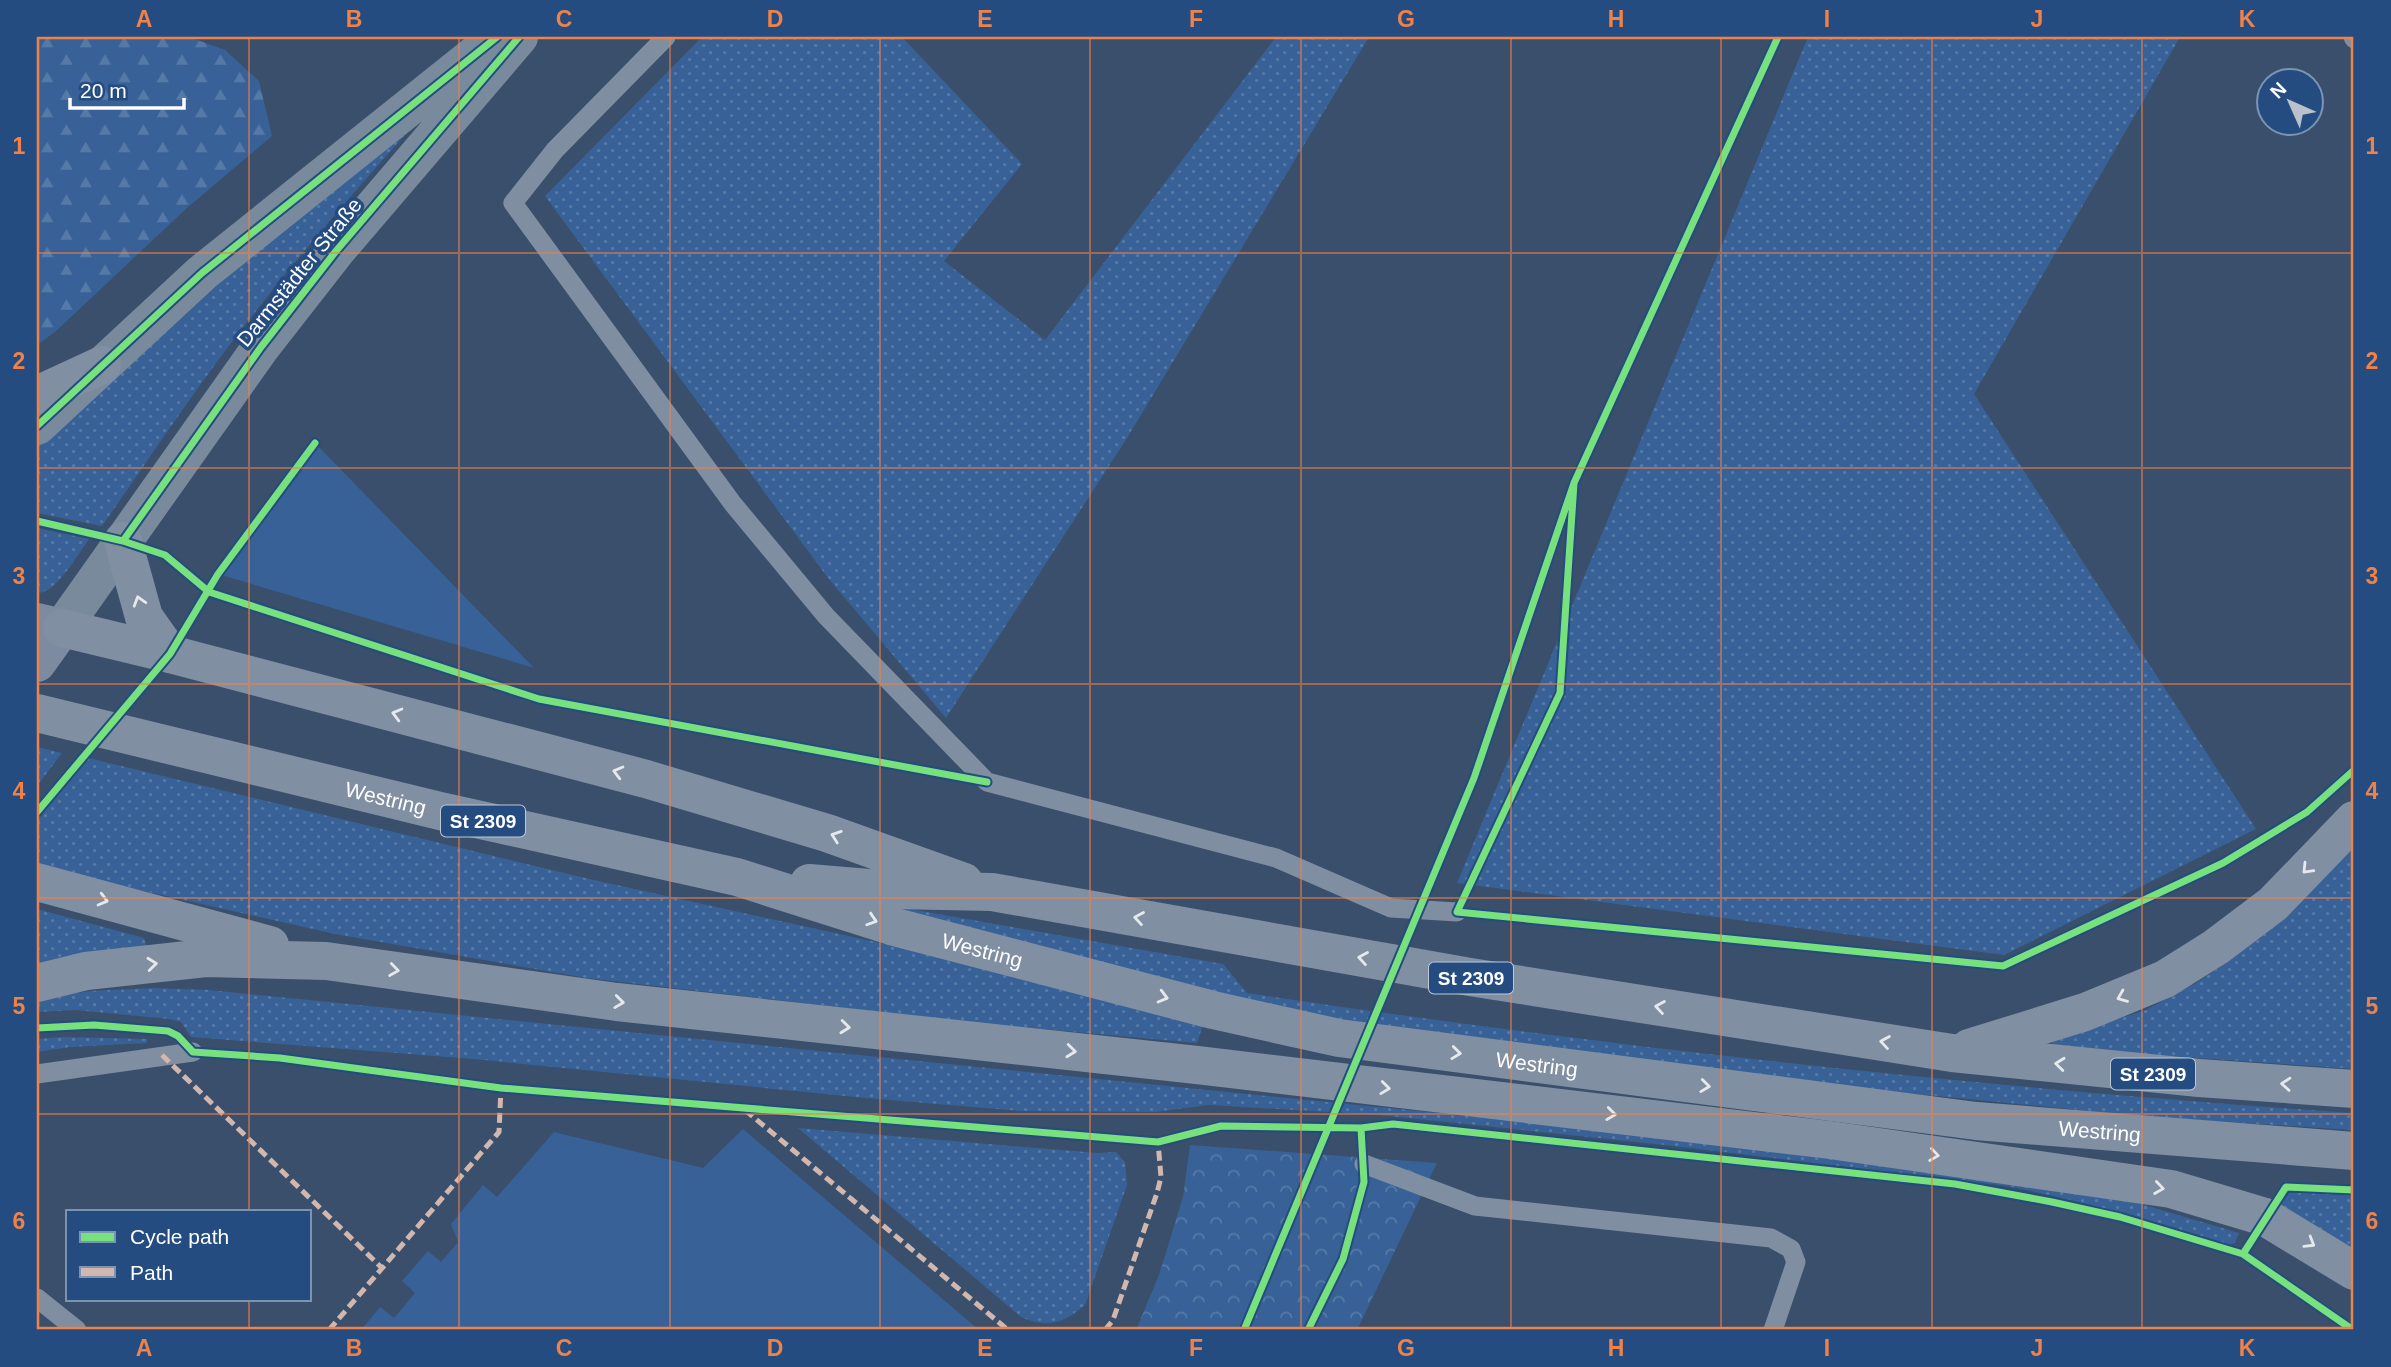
<svg xmlns="http://www.w3.org/2000/svg" width="2391" height="1367" font-family="Helvetica,sans-serif">
  <defs>
    <pattern id="grass-dots" width="8" height="8" patternUnits="userSpaceOnUse" patternTransform="scale(1.75)"><rect width="8" height="8" fill="#386297"/><path d="M2 2h.1M6 6h.1" fill="none" stroke="#567aa7" stroke-width="1.8" stroke-linecap="round"/></pattern>
    <pattern id="forest-firs" width="22" height="20" patternUnits="userSpaceOnUse" patternTransform="scale(1.75)"><rect width="22" height="20" fill="#386297"/><path d="M5 1l3.5 6h-7zM16 11l3.5 6h-7z" fill="#567aa7"/></pattern>
    <pattern id="park-crowns" width="20" height="18" patternUnits="userSpaceOnUse" patternTransform="scale(1.75)"><rect width="20" height="18" fill="#386297"/><path d="M2 6a3 3 0 1 1 6 0M12 15a3 3 0 1 1 6 0" fill="none" stroke="#567aa7"/></pattern>
  </defs>
  <rect width="100%" height="100%" fill="#394f6b"/>
  <path fill="url(#grass-dots)" d="M702,37H902L1022,164L944,261L1045,340L1276,37H1369L1127,438L946,718L828,578L545,196Z
    M1808,37H2180L1974,394L2256,829L2004,955L1457,883Z
    M440,96C369,174 301,252 237,335C190,397 146,463 102,526L37,513V446L138,348Z
    M37,528L89,539C78,554 56,594 37,593Z
    M37,747L62,753L37,786Z
    M88,758L585,878L935,955L1204,1022L1197,1043L966,1022L587,978L335,934L73,875L37,863V821Z
    M2354,839V1069L2055,1048L2050,1040L2146,1010L2196,983L2221,966Z
    M898,907L1223,964L1247,993C1615,1048 1984,1088 2354,1113V1130L2151,1117L1858,1088L1345,1021L916,924Z
    M37,909L144,938L147,947L96,957L37,963Z
    M153,988L209,990L1747,1144L2124,1199L2239,1233L2235,1243L2229,1245C2156,1221 2082,1201 2007,1186L1665,1145L1380,1115L1209,1105L1155,1112L1020,1111L866,1098L474,1059L191,1037L181,1022L169,1019L76,1010L37,1012V998L91,991Z
    M63,1037L147,1039V1043L70,1047L37,1052V1039Z
    M798,1128L1097,1153L1116,1152L1125,1162L1127,1185L1085,1305C1064,1323 1048,1329 1021,1317Z
    M2291,1190L2354,1193V1255L2277,1210Z"/>
  <path fill="url(#forest-firs)" d="M37,37H189L225,50L259,81L272,136L188,207L56,331L37,345Z"/>
  <path fill="url(#park-crowns)" d="M1190,1145L1437,1163L1357,1330H1136L1159,1275L1183,1197Z"/>
  <path fill="#386297" d="M315,443L534,668L218,574Z
    M743,1129L979,1330H361L380,1307L394,1318L415,1293L402,1281L428,1251L441,1262L458,1242L451,1224L483,1185L497,1197L554,1132L703,1168Z"/>
  <g fill="none" stroke-linecap="round" stroke-linejoin="round">
    <path stroke="#7f8ea1" stroke-width="19" d="M666,37L555,150L513,203L733,504L826,616L987,782L1276,858L1391,908L1457,912
      M2353,37L2354,39
      M37,1074L193,1052
      M1364,1164L1475,1206L1771,1238L1791,1249L1796,1262L1773,1330
      M37,1298L77,1330"/>
    <path stroke="#7a8a9d" stroke-width="38" d="M37,426L202,273L497,37
      M62,628L261,347L336,251L519,37"/>
    <path stroke="#7d8ba0" stroke-width="38" d="M37,622L62,628L37,663"/>
    <g stroke="#808fa1" stroke-width="38">
      <path d="M37,395L102,365"/>
      <path d="M123,541L144,617L170,654"/>
      <path d="M62,628L170,654L646,779L827,833L964,882"/>
      <path id="s1" d="M37,713L440,811L737,877L891,926L1213,1010L1339,1038L1976,1121L2354,1151"/>
      <path d="M37,882L270,945"/>
      <path d="M809,883L893,890L992,892L1470,977L1952,1053L2199,1078L2354,1089"/>
      <path d="M37,983L86,971L206,958L326,961L617,1002L1197,1065L1830,1140L2171,1189L2265,1217L2354,1271"/>
      <path d="M1969,1048L2085,1012L2165,979L2216,947L2273,904L2354,820"/>
    </g>
    <path stroke="#d1b7ad" stroke-width="5" stroke-dasharray="10 5" stroke-linecap="butt" d="M162,1055L382,1268
      M745,1110L1008,1330
      M329,1330L499,1132L501,1088
      M1105,1330L1113,1320L1157,1193L1161,1177L1158,1142"/>
    <g stroke="#244c80" stroke-width="11">
      <path id="cycleway" d="M37,426L202,273L497,37
        M1574,483L1560,693L1457,912L2003,966L2223,863L2307,812L2354,770
        M37,521L123,541L165,555L209,592L539,699L987,782
        M123,541L261,347L336,251L519,37
        M37,812L170,654L218,574L315,443
        M37,1028L94,1025L168,1031L178,1036L193,1052L280,1058L501,1088L1158,1142L1221,1126L1361,1128L1393,1124L1955,1184L2052,1202L2120,1217L2243,1254L2353,1330
        M2243,1254L2286,1187L2354,1190
        M1244,1330L1474,778L1574,483L1778,37
        M1308,1330L1343,1259L1364,1182L1361,1128"/>
    </g>
    <use href="#cycleway" stroke="#77e17e" stroke-width="7"/>
  </g>
  <defs><path id="oneway-chevron" d="M-2-3.5L2.5 0L-2 3.5" fill="none" stroke-width="1.6" stroke-linecap="round" stroke-linejoin="round" transform="scale(1.75)"/></defs>
  <g stroke="#e6e9ec">
    <use href="#oneway-chevron" transform="translate(139 601) rotate(-107)"/>
    <use href="#oneway-chevron" transform="translate(397 714) rotate(-165)"/>
    <use href="#oneway-chevron" transform="translate(618 772) rotate(-165)"/>
    <use href="#oneway-chevron" transform="translate(836 836) rotate(-161)"/>
    <use href="#oneway-chevron" transform="translate(2307 869) rotate(134)"/>
    <use href="#oneway-chevron" transform="translate(103 900) rotate(15)"/>
    <use href="#oneway-chevron" transform="translate(1139 918) rotate(-170)"/>
    <use href="#oneway-chevron" transform="translate(872 920) rotate(18)"/>
    <use href="#oneway-chevron" transform="translate(1363 958) rotate(-170)"/>
    <use href="#oneway-chevron" transform="translate(152 964) rotate(-6)"/>
    <use href="#oneway-chevron" transform="translate(394 970) rotate(8)"/>
    <use href="#oneway-chevron" transform="translate(1163 997) rotate(15)"/>
    <use href="#oneway-chevron" transform="translate(2122 997) rotate(158)"/>
    <use href="#oneway-chevron" transform="translate(619 1002) rotate(7)"/>
    <use href="#oneway-chevron" transform="translate(1660 1007) rotate(-171)"/>
    <use href="#oneway-chevron" transform="translate(845 1027) rotate(6)"/>
    <use href="#oneway-chevron" transform="translate(1885 1042) rotate(-171)"/>
    <use href="#oneway-chevron" transform="translate(1071 1051) rotate(6)"/>
    <use href="#oneway-chevron" transform="translate(1456 1053) rotate(7)"/>
    <use href="#oneway-chevron" transform="translate(2060 1064) rotate(-174)"/>
    <use href="#oneway-chevron" transform="translate(2286 1084) rotate(-176)"/>
    <use href="#oneway-chevron" transform="translate(1705 1086) rotate(7)"/>
    <use href="#oneway-chevron" transform="translate(1385 1088) rotate(7)"/>
    <use href="#oneway-chevron" transform="translate(1611 1114) rotate(7)"/>
    <use href="#oneway-chevron" transform="translate(1934 1155) rotate(8)"/>
    <use href="#oneway-chevron" transform="translate(2159 1188) rotate(8)"/>
    <use href="#oneway-chevron" transform="translate(2310 1243) rotate(31)"/>
  </g>
  <path fill="none" stroke="#ee8249" stroke-width="2" stroke-opacity="0.55" d="M249,37V1211M459,37V1330M670,37V1330M880,37V1330M1090,37V1330M1301,37V1330M1511,37V1330M1721,37V1330M1932,37V1330M2142,37V1330M37,253H2354M37,468H2354M37,684H2354M37,898H2354M37,1114H2354M249,1299V1330"/>
  <g text-anchor="middle" dominant-baseline="central" stroke-width="7" stroke-linejoin="round" paint-order="stroke">
    <g fill="#244c80" stroke="#bdc9d9" stroke-width="2">
      <rect x="441" y="805.5" width="84" height="31" rx="5"/>
      <rect x="1429" y="962.5" width="84" height="31" rx="5"/>
      <rect x="2111" y="1058.5" width="84" height="31" rx="5"/>
    </g>
    <g font-size="19" font-weight="bold" fill="#fff">
      <text x="483" y="821">St 2309</text>
      <text x="1471" y="978">St 2309</text>
      <text x="2153" y="1074">St 2309</text>
    </g>
    <g font-size="21" fill="#fff" stroke="#244c80">
      <text transform="translate(299 272) rotate(-51)">Darmstädter Straße</text>
      <text stroke="none"><textPath href="#s1" startOffset="359">Westring</textPath></text>
      <text stroke="none"><textPath href="#s1" startOffset="975">Westring</textPath></text>
      <text stroke="none"><textPath href="#s1" startOffset="1542">Westring</textPath></text>
      <text stroke="none"><textPath href="#s1" startOffset="2109">Westring</textPath></text>
    </g>
  </g>
  <rect width="2391" height="1367" fill="none" stroke="#244c80" stroke-width="77"/>
  <rect x="66" y="1210" width="245" height="91" fill="#244c80" stroke="#7c94b3" stroke-width="2"/>
  <rect x="80" y="1232" width="35" height="10" fill="#77e17e" stroke="#7c94b3" stroke-width="2"/>
  <text x="130" y="1244" font-size="21" fill="#ffffff">Cycle path</text>
  <rect x="80" y="1267" width="35" height="10" fill="#d1b7ad" stroke="#7c94b3" stroke-width="2"/>
  <text x="130" y="1280" font-size="21" fill="#ffffff">Path</text>
  <g transform="translate(2290 102) rotate(315)"><circle r="33" fill="#244c80" stroke="#7c94b3" stroke-width="2"/>
  <path d="M0-5L12 26L0 18L-12 26Z" fill="#bac1cb"/>
  <text y="-10" font-size="19" font-weight="bold" text-anchor="middle" fill="#ffffff">N</text>
  </g>
  <path d="M70 98v10h114v-10" fill="none" stroke="#ffffff" stroke-width="3.5"/>
  <text x="80" y="98" font-size="21" fill="#ffffff" stroke="#244c80" stroke-width="5" paint-order="stroke">20 m</text>
  <rect x="38" y="38" width="2314" height="1290" fill="none" stroke="#ee8249" stroke-width="2.5"/>
  <g font-size="23" text-anchor="middle" font-weight="bold" fill="#ee8249">
    <text x="144" y="27">A</text>
    <text x="354" y="27">B</text>
    <text x="564" y="27">C</text>
    <text x="775" y="27">D</text>
    <text x="985" y="27">E</text>
    <text x="1196" y="27">F</text>
    <text x="1406" y="27">G</text>
    <text x="1616" y="27">H</text>
    <text x="1827" y="27">I</text>
    <text x="2037" y="27">J</text>
    <text x="2247" y="27">K</text>
    <text x="19" y="154">1</text>
    <text x="2372" y="154">1</text>
    <text x="19" y="369">2</text>
    <text x="2372" y="369">2</text>
    <text x="19" y="584">3</text>
    <text x="2372" y="584">3</text>
    <text x="19" y="799">4</text>
    <text x="2372" y="799">4</text>
    <text x="19" y="1014">5</text>
    <text x="2372" y="1014">5</text>
    <text x="19" y="1229">6</text>
    <text x="2372" y="1229">6</text>
    <text x="144" y="1356">A</text>
    <text x="354" y="1356">B</text>
    <text x="564" y="1356">C</text>
    <text x="775" y="1356">D</text>
    <text x="985" y="1356">E</text>
    <text x="1196" y="1356">F</text>
    <text x="1406" y="1356">G</text>
    <text x="1616" y="1356">H</text>
    <text x="1827" y="1356">I</text>
    <text x="2037" y="1356">J</text>
    <text x="2247" y="1356">K</text>
  </g>
</svg>
